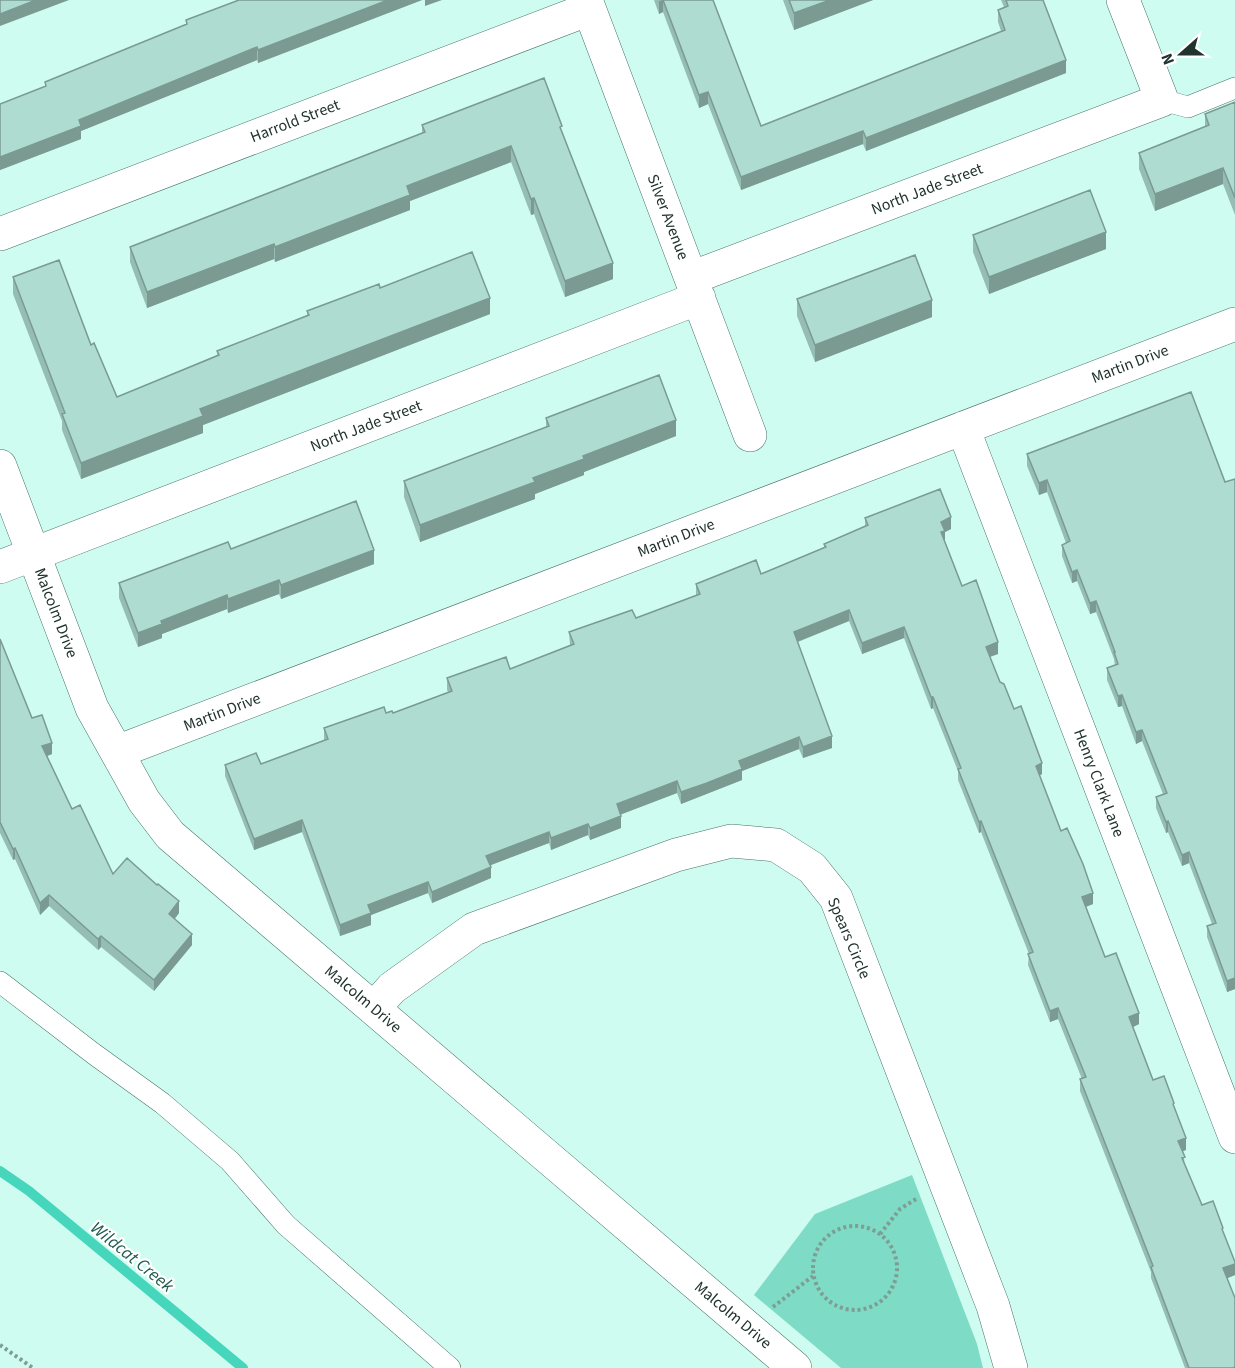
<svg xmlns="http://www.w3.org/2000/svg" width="1235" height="1368" font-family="'Source Sans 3',sans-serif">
  <rect width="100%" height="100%" fill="#cefcf0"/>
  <path fill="#7ddbc6" d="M912,1175L977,1344L983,1368H841L754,1295L815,1214Z"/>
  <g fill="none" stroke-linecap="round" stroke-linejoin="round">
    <path stroke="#45d6bc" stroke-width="10" d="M0,1171L29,1191L243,1368"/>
    <g stroke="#497369" stroke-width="22">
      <path id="lane" d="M1162,100L1188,107L1235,88
        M0,982L94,1054L162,1103L230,1161L286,1225L450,1368"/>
    </g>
    <g stroke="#497369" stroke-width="34">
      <path id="street" d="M586,0L750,435
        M0,234L589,9
        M691,278L1162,100L1123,0
        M963,428L1235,1137
        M0,466L92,708L144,801L170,835L795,1368
        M0,567L699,298
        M117,752L1235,324
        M374,1008L392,988L474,929L676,855L731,841L776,845L812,868L836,898L993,1306L1011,1368"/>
    </g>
    <path stroke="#7d9e95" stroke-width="4" stroke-dasharray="3 3" stroke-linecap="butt" d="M813 1268a42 42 0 1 1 84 0a42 42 0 1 1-84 0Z
      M880,1234L900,1209L916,1199
      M773,1307L813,1276
      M0,1345L33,1368"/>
    <use href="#lane" stroke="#fff" stroke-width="21"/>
    <use href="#street" stroke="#fff" stroke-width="33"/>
  </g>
  <path fill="#96bdb4" d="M239,0H422L258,63L257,60L81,131V139L0,170V104L45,87V82L186,25V20Z
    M654,0H713L761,126L1001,31L998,22V10L1004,7L1001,0H1043L1066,73L866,151L863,144L741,190L708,104L699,108L663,12L659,14Z
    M783,0H873L794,30Z
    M1235,102V215L1223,184L1155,211L1139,169V153L1205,127V114Z
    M422,125L562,133L613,279L565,297L534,214L531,215L511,162L410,201V210L275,262L274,259L147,308L130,262V247L422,133Z
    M973,235L1106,249L989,294L973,252Z
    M13,277L91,345L117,397L217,355V351L307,315V311L380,288L490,314L203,425V433L81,479L62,430V421L13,294Z
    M797,299L932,317L815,362L797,316Z
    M546,418L676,436L584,472V475L535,494V499L420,542L404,497V481L546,427Z
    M1027,454L1225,482L1235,479V989L1227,992L1207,937V926L1212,924L1189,863L1182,866L1168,832L1166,833L1156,808V797L1163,794L1142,741L1136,744L1122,706L1118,707L1107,680V668L1115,666L1114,659L1096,612L1090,614L1077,581L1072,583L1062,556V545L1066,543L1047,492L1039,495L1027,466Z
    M865,518L951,529L945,532V542L962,586L998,654L990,657L1000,682L1042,774L1039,776L1061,831L1093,904L1086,907L1105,957L1139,1024L1133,1027L1153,1080L1174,1108L1186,1150L1183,1151L1185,1166L1202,1205L1223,1233L1235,1275L1227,1278L1235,1368H1185L1151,1278V1272L1080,1091V1079H1082L1058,1019L1050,1022L1028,965L1029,954L981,832L979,833L958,780V771L933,708L931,709L904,638L862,654L849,621L798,642L832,748L803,758L799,749L742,771V780L681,804L677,793L621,814V828L590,840L588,835L551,850L549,843L490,865L491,878L432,903L428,893L371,915V925L340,936L302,832L254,850L225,776V765L261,764L324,740V728L386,713H393L448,692L447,690V678L510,669L570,645L569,632L636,618L696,595V584L761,574L824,547V544L865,526Z
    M231,549L374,564L281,599L279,594L228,613L227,609L162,634V638L138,647L119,598V583Z
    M0,639L32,718L52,754L47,756L72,809L113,874L179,913L175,919L192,945L154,991L101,947L98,950L49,906L40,915L15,859L13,860L0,833Z"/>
  <path fill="#7a9a92" d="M36,0H69L0,26V14Z
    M388,0H422L258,63V50Z
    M425,0H442L425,6Z
    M663,0V12L659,14V1Z
    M830,0H873L794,30V13Z
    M257,47V60L81,131V139L0,170V157L79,120Z
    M1066,60V73L866,151V138Z
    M708,92V104L699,108V95Z
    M863,131V144L741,190V177Z
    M511,146V162L410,201V210L275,262V247L407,186Z
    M1223,168V184L1155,211V194Z
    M534,198V214L531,215V199Z
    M1106,232V249L989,294V277Z
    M274,244V259L147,308V292Z
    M613,263V279L565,297V281Z
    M490,298V314L203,425V433L81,479V463L200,409Z
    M932,300V317L815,362V345Z
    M676,420V436L584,472V475L535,494V499L420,542V525L533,478L583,456Z
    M1047,480V492L1039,495V483Z
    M951,517V529L945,532V542L941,544V522Z
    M374,550V564L281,599V585Z
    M1077,570V581L1072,583V572Z
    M279,580V594L228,613V599Z
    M227,595V609L162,634V638L138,647V633L161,621Z
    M1096,601V612L1090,614V603Z
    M849,610V621L794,643V632Z
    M904,627V638L862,654V643Z
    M998,642V654L986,658V647Z
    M1122,695V706L1118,707V696Z
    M931,697H933V708L931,709Z
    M1142,730V741L1136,744V732Z
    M832,736V748L803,758V747Z
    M799,737V749L742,771V780L681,804V792L739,761Z
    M52,743V754L42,758V746Z
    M1042,763V774L1036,777V766Z
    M677,781V793L617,816V804Z
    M621,816V828L590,840V828Z
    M302,820V832L254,850V839Z
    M981,821V832L979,833V822Z
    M1168,821V832L1166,833V822Z
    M588,824V835L551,850V838Z
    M549,832V843L486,867V856Z
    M15,848V859L13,860V849Z
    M1189,852V863L1182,866V855Z
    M491,867V878L432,903V892Z
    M428,882V893L371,915V925L340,936V925L368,905Z
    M1093,893V904L1082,908V897Z
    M49,895V906L40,915V903Z
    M179,901V913L169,925V914Z
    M192,934V945L154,991V980Z
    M101,936V947L98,950V939Z
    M1235,978V989L1227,992V981Z
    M1058,1008V1019L1050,1022V1011Z
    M1139,1013V1024L1129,1029V1017Z
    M1186,1138V1150L1178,1153V1141Z
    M1235,1264V1275L1223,1280V1268Z"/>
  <path fill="#afdcd1" stroke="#7a9a92" stroke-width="1.5" d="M0,0H36L0,14Z
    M239,0H388L258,50L257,47L79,120L81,126L0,157V104L46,86L45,82L187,24L186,20Z
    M663,0H713L761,126L1005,30L998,10L1008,6L1006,0H1043L1066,60L866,138L863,131L741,177L708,92L699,95Z
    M789,0H830L794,13Z
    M544,78L562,126L560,127L613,263L565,281L534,198L531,199L511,146L407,186L410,195L275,247L274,244L147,292L130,247L425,132L422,125Z
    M1235,102V198L1223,168L1155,194L1139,153L1209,125L1205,114Z
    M1090,190L1106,232L989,277L973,235Z
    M472,252L490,298L200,409L203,416L81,463L62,414L65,413L13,277L59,260L91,345L94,343L117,397L219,355L217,351L309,315L307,311L379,284L380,288Z
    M915,255L932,300L815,345L797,299Z
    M659,375L676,420L583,456L584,459L533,478L535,482L420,525L404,481L549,426L546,418Z
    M1191,392L1225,482L1235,479V978L1227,981L1207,926L1216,923L1189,852L1182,855L1168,821L1166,822L1156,797L1167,793L1142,730L1136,732L1122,695L1118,696L1107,668L1118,664L1114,652H1115L1096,601L1090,603L1077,570L1072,572L1062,545L1070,541L1047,480L1039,483L1027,454Z
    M940,489L951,517L941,522L945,531L941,532L962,586L976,580L998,642L986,647L1000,682L1004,684L1014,709L1021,706L1042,763L1036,766L1061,831L1067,828L1083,864L1093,893L1082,897L1105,957L1116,953L1139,1013L1129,1017L1153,1080L1164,1076L1174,1103L1173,1104L1186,1138L1178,1141L1185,1157L1182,1158L1202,1205L1213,1201L1223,1228L1222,1229L1235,1262V1264L1223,1268L1235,1298V1367L1233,1368H1189L1151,1267L1153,1266L1080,1079L1086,1077L1058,1008L1050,1011L1028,954L1033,952L981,821L979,822L958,769L961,768L933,697H931L904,627L862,643L849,610L794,632L832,736L803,747L799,737L739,761L742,769L707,783L681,792L677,781L617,804L621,816L590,828L588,824L551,838L549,832L486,856L491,867L432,892L428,882L368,905L371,913L340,925L302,820L254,839L225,765L256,753L261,764L328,739L324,728L384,707L386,713L392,711L393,713L452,691L447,678L506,657L510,669L574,644L569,632L632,610L636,618L700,594L696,584L756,560L761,574L826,547L824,544L868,525L865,518Z
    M356,501L374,550L281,585L279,580L228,599L227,595L161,621L162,624L138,633L119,583L228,542L231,549Z
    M0,639L32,718L42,715L52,743L42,746L72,809L80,805L113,874L127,858L157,885L158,884L179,901L169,914L192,934L154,980L101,936L98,939L49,895L40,903L15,848L13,849L0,822Z"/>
  <g text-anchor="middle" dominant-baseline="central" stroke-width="4.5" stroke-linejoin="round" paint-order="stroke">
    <g font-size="16" fill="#21332f" stroke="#fff">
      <text transform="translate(295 121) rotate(-21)">Harrold Street</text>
      <text transform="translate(927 189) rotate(-21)">North Jade Street</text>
      <text transform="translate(668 217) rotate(69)">Silver Avenue</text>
      <text transform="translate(1130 364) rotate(-21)">Martin Drive</text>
      <text transform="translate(366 426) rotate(-21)">North Jade Street</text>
      <text transform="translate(676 538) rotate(-21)">Martin Drive</text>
      <text transform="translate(56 613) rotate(69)">Malcolm Drive</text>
      <text transform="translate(222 712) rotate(-21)">Martin Drive</text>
      <text transform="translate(1099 783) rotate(69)">Henry Clark Lane</text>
      <text transform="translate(849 938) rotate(67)">Spears Circle</text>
      <text transform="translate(363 999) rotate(40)">Malcolm Drive</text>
      <text transform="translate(733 1315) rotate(40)">Malcolm Drive</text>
    </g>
    <g font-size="18" font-style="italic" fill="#235d51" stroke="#fff">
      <text transform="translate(132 1257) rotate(39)">Wildcat Creek</text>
    </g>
  </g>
  <g transform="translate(1181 54) rotate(249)" stroke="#ffffff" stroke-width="4.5" paint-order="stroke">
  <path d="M0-4.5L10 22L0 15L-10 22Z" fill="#21332f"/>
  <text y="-9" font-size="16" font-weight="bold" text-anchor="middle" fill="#21332f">N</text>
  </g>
</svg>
